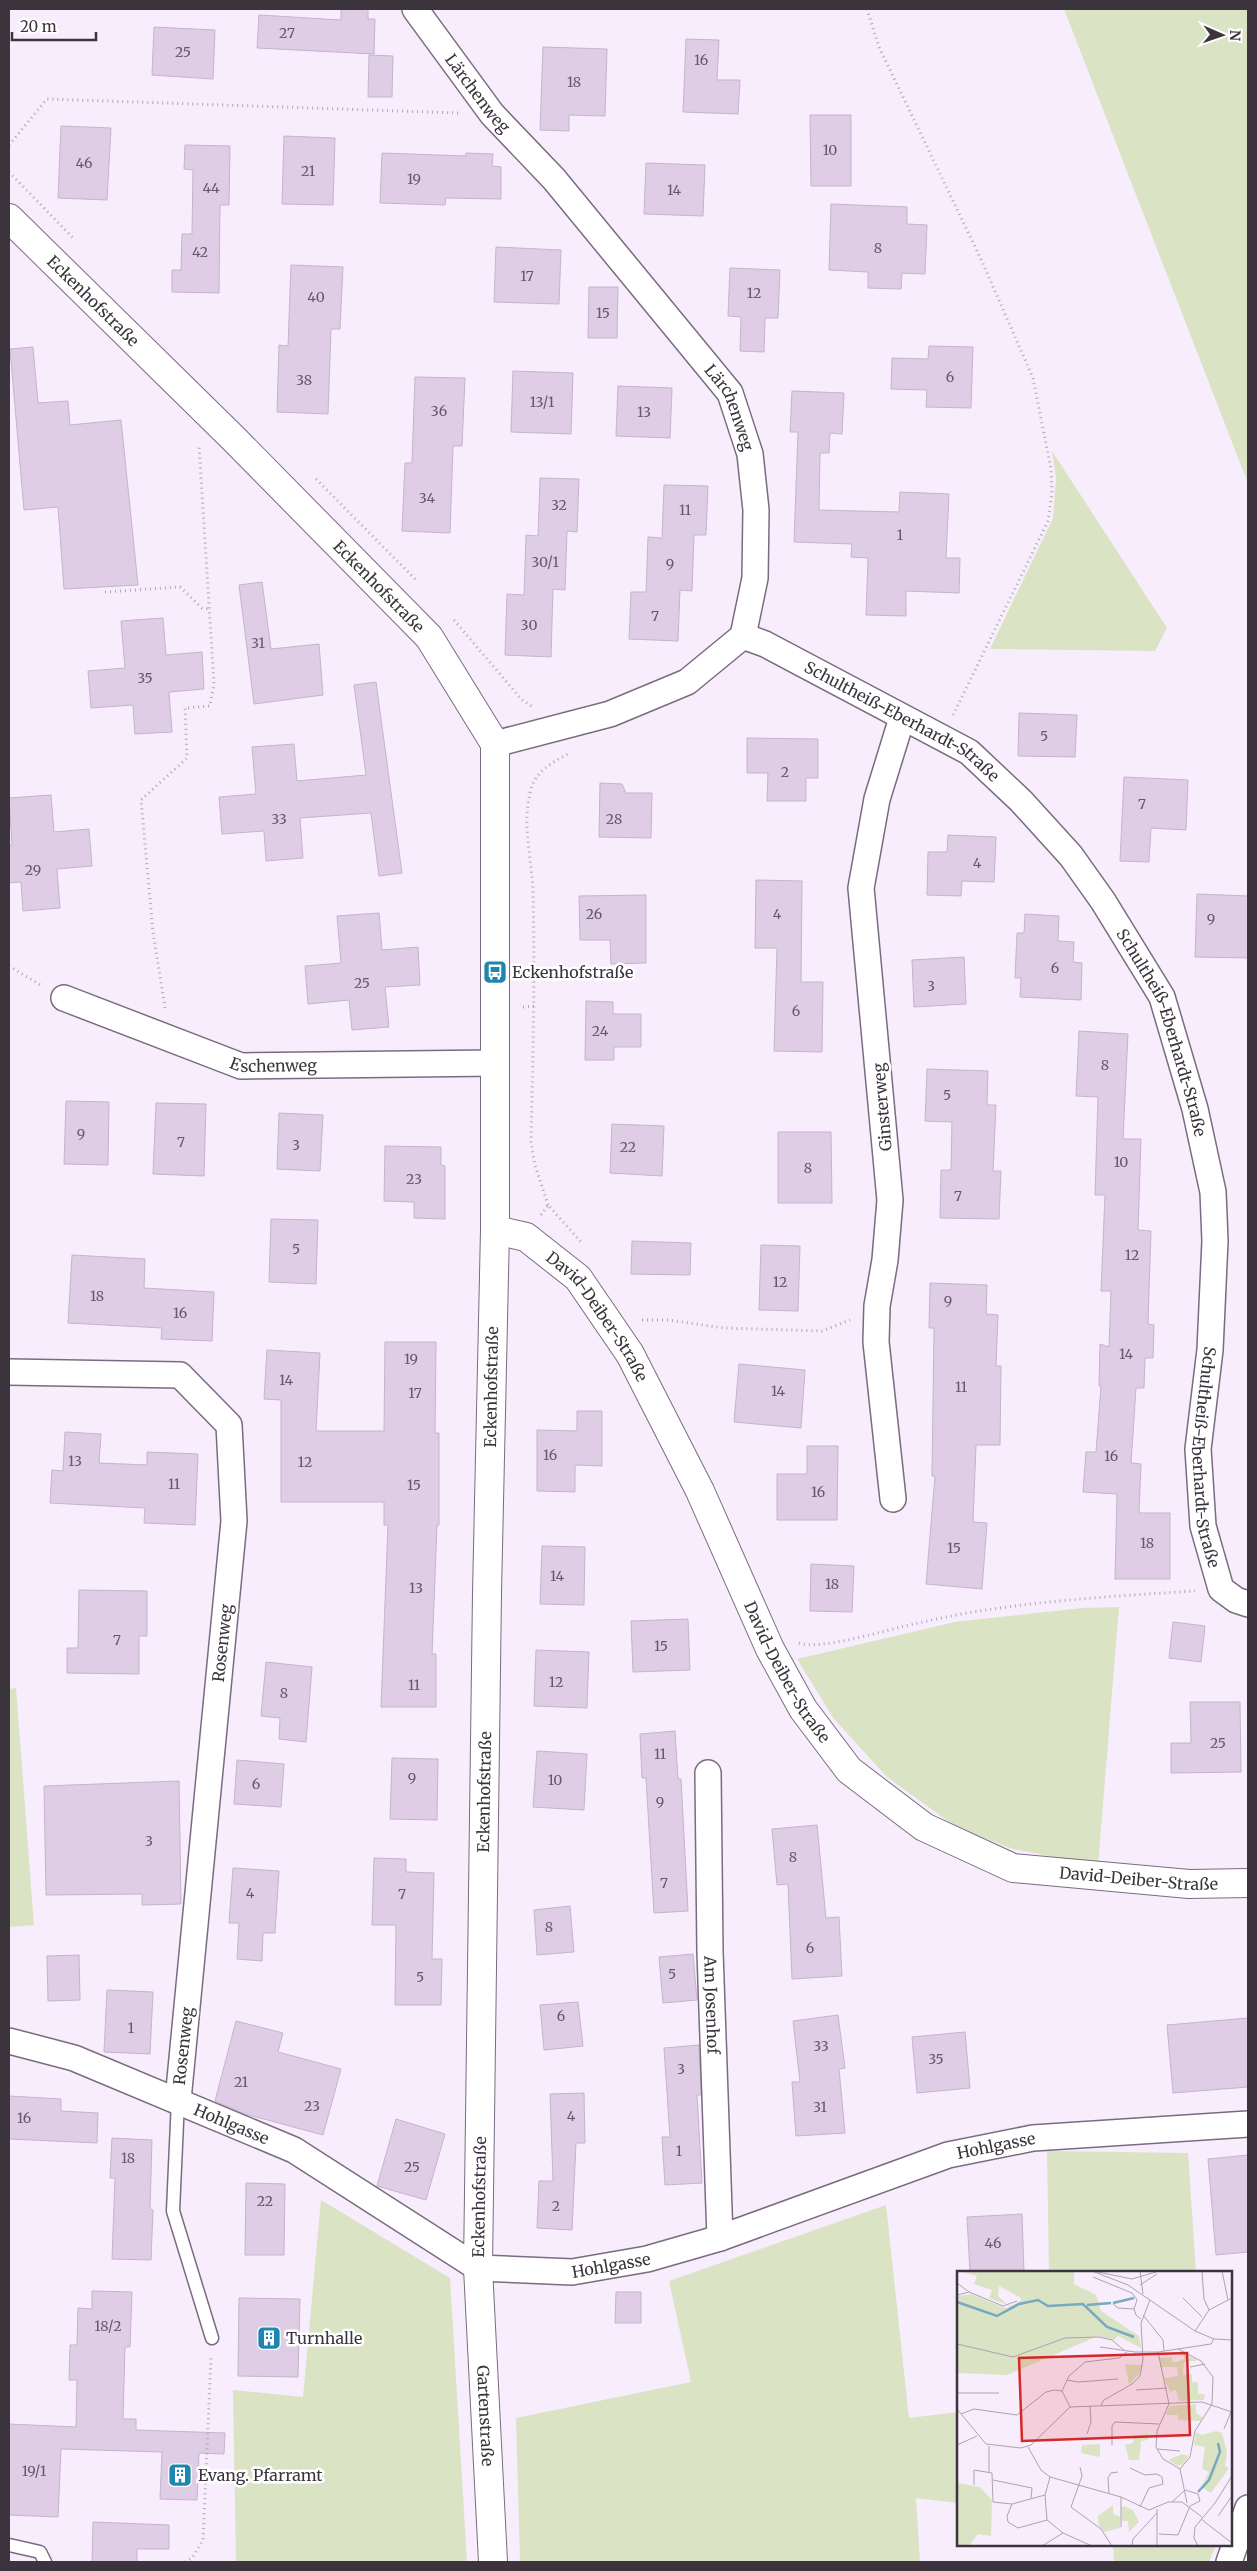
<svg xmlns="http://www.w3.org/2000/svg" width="1257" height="2571" font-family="Merriweather,serif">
  <rect width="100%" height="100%" fill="#f8edfc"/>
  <path fill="#dae3c4" d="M1064,9H1248V482L1242,468Z
    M1052,451L1167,628L1155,651L990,649L1053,518L1056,478Z
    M1119,1607L1098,1866L1013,1849L956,1827L887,1777L834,1719L797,1659L955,1622L1083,1608Z
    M16,1688L34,1925L9,1927V1689Z
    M1047,2151L1188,2153L1196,2272H1049Z
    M321,2200L450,2278L467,2562H236L233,2390L303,2397Z
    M886,2205L909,2418L958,2412V2503L916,2498L920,2562H520L516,2418L691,2382L669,2281Z
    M1113,2545H1216L1209,2562H1114Z"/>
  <path fill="#decde5" stroke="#c5b4cc" d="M341,9H368V19H375L374,54L257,48L259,15L341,20Z
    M154,27L215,30L213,79L152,75Z
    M686,39L719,40L717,80H740L738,114L683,112Z
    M543,47L607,49L605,116L569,115V131L540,130Z
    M369,55L393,56L392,97H368Z
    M810,115H851V186H811Z
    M61,126L111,128L107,200L58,198Z
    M284,136L335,138L333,205L282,204Z
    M185,145L230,146L229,205H220L219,293L172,292V270H181L182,234H192L193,170L184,169Z
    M382,153L466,156V153L493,154L492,166L501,167V199L446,198L445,205L380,203Z
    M646,163L705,165L703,216L644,214Z
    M831,204L907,207V224L927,225L925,274L902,273L901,289L868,288V272L829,270Z
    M496,247L561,250L559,304L494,302Z
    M291,265L343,267L340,329H331L328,414L277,412L279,345L288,346Z
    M730,268L780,270L778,318H765L764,352L740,351L741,317L728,316Z
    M589,287H618L617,338H588Z
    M929,346L973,347L971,408L926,407L927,390L891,389L892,358L928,359Z
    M33,347L38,403L68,401L70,425L121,420L138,585L64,589L58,507L24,510L10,349Z
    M513,371L573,373L571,434L511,432Z
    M415,377L465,378L462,446H453L450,533L402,531L405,463H412Z
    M618,386L672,388L670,438L616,436Z
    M792,391L844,393L842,434L830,433L829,453H820L819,510L899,512L900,492L949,494L946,558H960L959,593L906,591V616L866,615L868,558L851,557L852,544L794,542L798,432H790Z
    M540,478L579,479L577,532L567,531L565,590L553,589L551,657L505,655L507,594L524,595L526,535L538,536Z
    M664,485L708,486L706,535H694L692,591L680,590L678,641L629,639L631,592H646L648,537L662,538Z
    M262,582L271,649L319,644L323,695L254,704L239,585Z
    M163,618L166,655L202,652L204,689L169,692L172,732L135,734L133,705L91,708L88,671L125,668L121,621Z
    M376,682L402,873L379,876L371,813L300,818L303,858L266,861L264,831L222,834L219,797L256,794L252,747L294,744L297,781L366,775L354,685Z
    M1019,713L1077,715L1075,757L1018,756Z
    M747,738L818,739V778H806V801H767L768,773H747Z
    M1124,777L1188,780L1186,830L1151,828L1149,862L1120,861Z
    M600,783L622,784L626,793H652L651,838L599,837Z
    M51,795L54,832L89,829L92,866L57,869L60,908L23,911L21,882L9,883V845H12L9,798Z
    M948,835L996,837L994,882L962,881L961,896L927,895L928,852H947Z
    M756,880L802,881L801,982H823L822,1052L774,1051L777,948H755Z
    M1197,894L1248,896V958L1195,957Z
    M646,895V963L611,964L610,940H580L579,896Z
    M379,913L382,950L418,947L420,985L385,987L389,1027L352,1030L349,1000L308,1004L305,966L341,963L337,916Z
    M1025,914L1059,916L1058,941L1074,942L1073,962L1082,963L1081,1000L1020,997L1021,978H1015L1017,933H1024Z
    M964,957L966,1004L914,1007L912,960Z
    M586,1001L613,1002V1014H641V1047H614V1060H585Z
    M1079,1031L1128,1034L1123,1139H1141L1138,1230L1151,1231L1148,1324L1154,1325L1153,1358H1145L1144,1388H1136L1131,1463L1141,1464L1139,1513H1170V1579H1115L1117,1494L1083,1492L1086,1452H1096L1101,1386H1099L1100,1344L1109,1347L1111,1291H1101L1105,1195H1095L1098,1097L1076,1096Z
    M927,1069L988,1071L987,1105H996L993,1171H1001L999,1219L940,1218L941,1170H951L952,1122L925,1121Z
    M66,1101L109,1102L108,1165L64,1164Z
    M156,1103L206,1104L204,1176L153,1174Z
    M279,1113L323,1115L320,1171L277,1169Z
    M612,1124L664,1126L662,1176L610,1173Z
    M778,1132H831L832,1203H778Z
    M385,1146L441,1147V1165L445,1166V1219L414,1218V1202L384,1201Z
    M271,1219L318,1220L316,1284L269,1282Z
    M632,1241L691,1243L690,1275L631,1274Z
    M761,1245L800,1246L798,1311L759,1310Z
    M72,1255L145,1259L144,1288L214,1292L212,1341L161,1339L162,1328L68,1323Z
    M930,1283L987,1285L986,1314L998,1315L996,1366H1001L1000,1445H976L973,1522L987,1523L982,1589L926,1584L935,1476H932L934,1328H929Z
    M385,1342H436L435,1433H439V1525H437L432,1654H436V1707H381L388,1525H384V1502H281V1400L264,1399L267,1350L320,1353L316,1431H384Z
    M739,1364L805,1370L801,1428L734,1422Z
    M577,1411H602V1466L575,1465V1492L537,1491V1430L577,1431Z
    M65,1432L101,1434L99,1463L147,1465V1452L198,1454L195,1525L144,1523L145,1508L50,1503L52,1470L63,1471Z
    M807,1446H838L837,1520H777V1474H807Z
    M542,1546L585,1547L584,1605L540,1604Z
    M811,1564L854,1566L852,1612L810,1611Z
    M79,1590L147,1591V1636H139V1674L67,1673V1648H78Z
    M688,1619L690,1670L633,1672L631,1621Z
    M1173,1622L1205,1626L1201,1662L1169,1658Z
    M536,1650L589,1652L587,1708L534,1706Z
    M266,1662L312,1667L306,1742L279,1739L280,1718L261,1716Z
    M1190,1702H1240L1241,1772L1171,1773V1743H1191Z
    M675,1731L678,1779H681L688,1911L654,1913L646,1778H642L640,1734Z
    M537,1751L587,1754L584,1810L533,1807Z
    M392,1758L438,1759L437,1820L390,1819Z
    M237,1760L284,1764L281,1807L234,1804Z
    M179,1781L181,1904L142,1905V1894L46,1895L44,1786Z
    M817,1825L826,1918L839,1917L842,1976L792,1979L788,1884L777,1885L772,1829Z
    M374,1858L406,1859V1872L434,1873L432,1959H442L441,2005H395L396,1925H372Z
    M233,1868L279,1871L275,1933H263L262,1961L237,1959L239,1923H229Z
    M570,1906L574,1952L537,1955L534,1910Z
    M693,1954L697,2000L663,2003L659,1957Z
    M79,1955L80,2000L48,2001L47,1956Z
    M107,1990L153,1992L150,2054L104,2052Z
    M578,2002L583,2046L544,2050L540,2005Z
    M838,2015L845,2068L839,2069L845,2133L796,2136L792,2082H800L793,2021Z
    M1248,2018V2087L1173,2093L1167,2025Z
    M236,2021L283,2033L278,2052L341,2069L323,2135L245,2114L215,2101Z
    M965,2032L970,2088L917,2093L912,2037Z
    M699,2045L701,2095H697L702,2183L665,2185L662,2137H670L664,2048Z
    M584,2093L585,2143H576L572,2230L537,2228L539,2181H553L550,2094Z
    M9,2096L61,2099V2111L98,2113L97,2143L9,2139Z
    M396,2119L445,2134L426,2200L377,2186Z
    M112,2138L152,2140L150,2209L153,2210L151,2260L112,2259L115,2178H110Z
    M1248,2155V2252L1216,2255L1208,2159Z
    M246,2183L285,2184L284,2255H245Z
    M1022,2214L1024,2272H970L967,2217Z
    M92,2291L132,2292L130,2347H125L123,2419H136V2430L225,2433L224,2454L199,2453L197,2500L160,2499L162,2452L61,2449L58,2517L9,2515V2424L76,2427L77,2380H69L70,2345H77L78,2308L92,2309Z
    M616,2292H641V2323H615Z
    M239,2298L300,2299L298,2377L238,2376Z
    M93,2522L169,2525V2549H137V2562H92Z"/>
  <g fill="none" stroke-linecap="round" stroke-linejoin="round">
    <g stroke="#7b6b81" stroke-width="15">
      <path id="service" d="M178,2100L173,2211L212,2338
        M9,2545L40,2552L45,2562"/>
    </g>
    <g stroke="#7b6b81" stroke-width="28">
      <g id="minor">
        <path id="s1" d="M415,9L492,114L554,179L730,393L750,454L756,510L755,578L743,636L687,682L610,714L495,744"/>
        <path id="s2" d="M743,636L765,644L969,752L1021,801L1071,856L1103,901L1162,997L1195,1109L1213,1192L1215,1241L1210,1350L1198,1449L1203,1526L1221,1589L1236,1600L1248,1604"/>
        <path id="s3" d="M64,998L241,1066L496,1063"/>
        <path d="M9,1372L180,1375L229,1425L234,1521L178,2100"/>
        <path d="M893,1499L876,1342L877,1306L885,1260L890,1200L861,888L877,799L902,718"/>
        <path id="s4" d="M708,1773L710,1952L720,2238"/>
        <path id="s5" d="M9,2041L74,2058L294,2150L478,2268L572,2272L647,2259L720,2238L948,2155L1033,2138L1248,2124"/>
        <path d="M1229,2562L1248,2508"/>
      </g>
    </g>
    <g stroke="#7b6b81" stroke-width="30">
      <g id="tertiary">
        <path id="s6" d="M9,218L234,439L429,637L495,744V1230L487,1593L478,2268L493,2562"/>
        <path id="s7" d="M495,1230L526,1237L578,1278L630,1354L700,1491L770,1649L803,1709L849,1770L924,1827L1013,1868L1189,1884L1248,1883"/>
      </g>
    </g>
    <path stroke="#afa6b3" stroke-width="3" stroke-dasharray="1 4" stroke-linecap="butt" d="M867,9L879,47L980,257L1033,378L1051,469L1052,493L1048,521L953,715
      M9,145L47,99L459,113
      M9,172L75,240
      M316,479L417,581
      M105,592L180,587L202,608L210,609
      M454,620L522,700L533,707
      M9,966L42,986
      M523,1007L535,1006
      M165,1008L153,932L141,800L187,758L185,708L210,706L214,684L199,445
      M548,1205L535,1165L531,1143C533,1059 535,975 533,892C532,860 522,825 530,793C534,772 551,763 568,754
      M541,1215L548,1205L581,1242
      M642,1320H668L724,1328L822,1331L850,1320
      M799,1643C820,1651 889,1629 914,1624C1006,1602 1101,1597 1195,1591
      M185,2562L192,2558L203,2540L211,2358"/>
    <use href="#service" stroke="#fff" stroke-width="12"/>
    <use href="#minor" stroke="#fff" stroke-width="25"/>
    <use href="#tertiary" stroke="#fff" stroke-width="28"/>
  </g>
  <defs>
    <g id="bus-square" transform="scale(1.25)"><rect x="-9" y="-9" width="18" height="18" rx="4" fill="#1f85ae" stroke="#fff"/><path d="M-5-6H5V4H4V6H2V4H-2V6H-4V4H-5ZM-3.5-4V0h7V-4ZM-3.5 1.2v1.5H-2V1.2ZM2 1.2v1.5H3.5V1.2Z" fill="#fff"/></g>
    <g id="building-square" transform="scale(1.25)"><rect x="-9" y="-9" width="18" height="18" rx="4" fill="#1f85ae" stroke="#fff"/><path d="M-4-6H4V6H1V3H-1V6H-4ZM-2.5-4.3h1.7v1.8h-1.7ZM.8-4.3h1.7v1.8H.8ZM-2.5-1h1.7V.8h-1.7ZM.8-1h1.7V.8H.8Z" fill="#fff"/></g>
  </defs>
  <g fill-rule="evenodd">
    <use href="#bus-square" x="495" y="972"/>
    <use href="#building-square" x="269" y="2338"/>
    <use href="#building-square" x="180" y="2475"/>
  </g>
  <g text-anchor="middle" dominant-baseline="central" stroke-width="5" stroke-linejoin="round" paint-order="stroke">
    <g font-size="14" fill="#645a67">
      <text x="287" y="33">27</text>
      <text x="183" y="52">25</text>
      <text x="701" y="60">16</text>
      <text x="574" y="82">18</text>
      <text x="830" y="150">10</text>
      <text x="84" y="163">46</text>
      <text x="308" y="171">21</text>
      <text x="414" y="179">19</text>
      <text x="211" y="188">44</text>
      <text x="674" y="190">14</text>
      <text x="878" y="248">8</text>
      <text x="200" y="252">42</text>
      <text x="527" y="276">17</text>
      <text x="754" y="293">12</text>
      <text x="316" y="297">40</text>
      <text x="603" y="313">15</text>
      <text x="950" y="377">6</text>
      <text x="304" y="380">38</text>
      <text x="542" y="402">13/1</text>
      <text x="439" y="411">36</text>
      <text x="644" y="412">13</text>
      <text x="427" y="498">34</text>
      <text x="559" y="505">32</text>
      <text x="685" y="510">11</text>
      <text x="900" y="535">1</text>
      <text x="545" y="562">30/1</text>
      <text x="670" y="564">9</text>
      <text x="655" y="616">7</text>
      <text x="529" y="625">30</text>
      <text x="258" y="643">31</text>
      <text x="145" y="678">35</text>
      <text x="1044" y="736">5</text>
      <text x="785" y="772">2</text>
      <text x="1142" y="804">7</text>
      <text x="279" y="819">33</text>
      <text x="614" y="819">28</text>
      <text x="977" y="863">4</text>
      <text x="33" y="870">29</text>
      <text x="594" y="914">26</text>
      <text x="777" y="914">4</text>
      <text x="1211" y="919">9</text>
      <text x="1055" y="968">6</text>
      <text x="362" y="983">25</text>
      <text x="931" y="986">3</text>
      <text x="796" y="1011">6</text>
      <text x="600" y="1031">24</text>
      <text x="1105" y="1065">8</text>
      <text x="947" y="1095">5</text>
      <text x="81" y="1134">9</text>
      <text x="181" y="1142">7</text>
      <text x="296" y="1145">3</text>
      <text x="628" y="1147">22</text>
      <text x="1121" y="1162">10</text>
      <text x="808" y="1168">8</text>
      <text x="414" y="1179">23</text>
      <text x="958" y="1196">7</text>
      <text x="296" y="1249">5</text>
      <text x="1132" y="1255">12</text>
      <text x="780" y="1282">12</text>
      <text x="97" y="1296">18</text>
      <text x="948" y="1301">9</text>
      <text x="180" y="1313">16</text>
      <text x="1126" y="1354">14</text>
      <text x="411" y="1359">19</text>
      <text x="286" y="1380">14</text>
      <text x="961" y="1387">11</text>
      <text x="778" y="1391">14</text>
      <text x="415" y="1393">17</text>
      <text x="550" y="1455">16</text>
      <text x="1111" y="1456">16</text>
      <text x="75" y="1461">13</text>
      <text x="305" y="1462">12</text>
      <text x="174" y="1484">11</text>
      <text x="414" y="1485">15</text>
      <text x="818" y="1492">16</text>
      <text x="1147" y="1543">18</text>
      <text x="954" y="1548">15</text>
      <text x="557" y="1576">14</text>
      <text x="832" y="1584">18</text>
      <text x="416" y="1588">13</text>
      <text x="117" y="1640">7</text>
      <text x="661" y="1646">15</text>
      <text x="556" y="1682">12</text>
      <text x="414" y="1685">11</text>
      <text x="284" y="1693">8</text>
      <text x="1218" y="1743">25</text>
      <text x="660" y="1754">11</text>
      <text x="412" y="1778">9</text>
      <text x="555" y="1780">10</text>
      <text x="256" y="1784">6</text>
      <text x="660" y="1802">9</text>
      <text x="149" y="1841">3</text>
      <text x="793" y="1857">8</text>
      <text x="664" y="1883">7</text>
      <text x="250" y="1893">4</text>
      <text x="402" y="1894">7</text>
      <text x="549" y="1927">8</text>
      <text x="810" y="1948">6</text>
      <text x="672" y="1974">5</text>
      <text x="420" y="1977">5</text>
      <text x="561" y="2016">6</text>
      <text x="131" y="2028">1</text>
      <text x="821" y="2046">33</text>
      <text x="936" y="2059">35</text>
      <text x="681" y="2069">3</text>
      <text x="241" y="2082">21</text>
      <text x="312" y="2106">23</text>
      <text x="820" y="2107">31</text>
      <text x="571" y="2116">4</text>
      <text x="24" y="2118">16</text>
      <text x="679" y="2151">1</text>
      <text x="128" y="2158">18</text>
      <text x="412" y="2167">25</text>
      <text x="265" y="2201">22</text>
      <text x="556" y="2206">2</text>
      <text x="993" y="2243">46</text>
      <text x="108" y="2326">18/2</text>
      <text x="34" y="2471">19/1</text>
    </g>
    <g font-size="16" fill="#3b343d" stroke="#fff">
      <text stroke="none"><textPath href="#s1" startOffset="105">Lärchenweg</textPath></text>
      <text stroke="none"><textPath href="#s6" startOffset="118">Eckenhofstraße</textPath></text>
      <text stroke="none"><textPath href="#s1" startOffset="510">Lärchenweg</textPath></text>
      <text stroke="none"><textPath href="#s6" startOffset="522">Eckenhofstraße</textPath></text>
      <text stroke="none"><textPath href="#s2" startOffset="181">Schultheiß-Eberhardt-Straße</textPath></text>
      <text stroke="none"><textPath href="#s2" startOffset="601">Schultheiß-Eberhardt-Straße</textPath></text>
      <text stroke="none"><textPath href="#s3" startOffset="222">Eschenweg</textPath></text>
      <text transform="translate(882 1107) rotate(-95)">Ginsterweg</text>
      <text stroke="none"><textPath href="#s7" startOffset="140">David-Deiber-Straße</textPath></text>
      <text transform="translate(491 1387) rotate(-89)">Eckenhofstraße</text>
      <text stroke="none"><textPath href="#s2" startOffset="1036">Schultheiß-Eberhardt-Straße</textPath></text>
      <text transform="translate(222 1643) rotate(-84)">Rosenweg</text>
      <text stroke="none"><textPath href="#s7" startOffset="545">David-Deiber-Straße</textPath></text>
      <text transform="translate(484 1792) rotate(-89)">Eckenhofstraße</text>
      <text stroke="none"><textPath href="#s7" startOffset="980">David-Deiber-Straße</textPath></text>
      <text stroke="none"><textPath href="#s4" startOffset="232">Am Josenhof</textPath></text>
      <text transform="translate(183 2046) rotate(-84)">Rosenweg</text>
      <text stroke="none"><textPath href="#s5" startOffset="238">Hohlgasse</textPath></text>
      <text stroke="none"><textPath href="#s5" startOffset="1062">Hohlgasse</textPath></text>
      <text transform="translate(479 2197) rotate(-89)">Eckenhofstraße</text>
      <text stroke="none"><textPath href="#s5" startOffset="658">Hohlgasse</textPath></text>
      <text stroke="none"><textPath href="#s6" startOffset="2391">Gartenstraße</textPath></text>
    </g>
    <g font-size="16" fill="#3b343d" stroke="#fff" text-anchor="start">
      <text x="512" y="972">Eckenhofstraße</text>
      <text x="286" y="2338">Turnhalle</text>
      <text x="198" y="2475">Evang. Pfarramt</text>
    </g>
  </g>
  <g transform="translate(957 2271)">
    <rect width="275" height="275" fill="#f8edfc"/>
    <path d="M4,0L117,1V13L139,24L144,40L182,65L184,77L161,65L157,69L141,65L50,104L0,102V25L14,23L43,35L51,37L53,35L32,27L35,19L17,13L20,5ZM42,15L64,27V29L55,35L50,33L41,25ZM227,84L239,88V90L227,91L226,104L235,103V111H241V123H248L247,129L222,130L219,119L213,121L207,107L221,105L220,96H203V87L215,86V91H220L227,88ZM168,93L185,94L182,103L172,114ZM239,133V142L246,147L243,150L221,149V144H208L213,135ZM259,160L265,162L270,181L268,195L272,197L254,222L244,216L252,201L245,198L248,176L237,174L239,161L245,164ZM191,163V169L184,170L182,189H172L168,174L176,172V165ZM143,173V186L124,182L125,174ZM225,183L232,185L225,194L220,195L211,189ZM0,212L23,216L35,229L34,265L21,263L12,275H0ZM156,234V243L163,246V257L147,261L142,255L141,245ZM167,235L176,239L182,251L172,261L171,250H165L164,236Z" fill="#dae3c4" fill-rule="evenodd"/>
    <path fill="none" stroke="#77a9c1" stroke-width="2.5" d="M0,31L40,45L62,33L81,29L91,35L126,33L150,56L177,66M156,32L177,27M130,34L154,32M241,221L252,209L263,181L261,172"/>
    <path fill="none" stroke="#aca3b0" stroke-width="1" d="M135,0L171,14L238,60L257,68L275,69M183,0L186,23M245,0L247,28L252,39M265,0L271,29M141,1L175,8L202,0M136,6L175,22L180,29L177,38M0,12L12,21L0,24M183,14L200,3M12,21L46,35L60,30M226,27L245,46M156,33L161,37L177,38L179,44L184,48M186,44L206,69L207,80M238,60L252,39L275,27M0,73L56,86L108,67L142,66L155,69L168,80M143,76L178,81H201L254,73L257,68M221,78L244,90L256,106L255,133L238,160L233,186L223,198L230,232M201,81L212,133L200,160L199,176L206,188L223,198M233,96L248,93M110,109L121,111L161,108M179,119L210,117M105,120L112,105L128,91L162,87L170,81M0,122H42M144,134L147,129L175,113L183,105L186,88L184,52L193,29M0,138L29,173L64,177L74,174L113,136L245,131L275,141M4,143L17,138L60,144L89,121L97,119L105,120L113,136M267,158L274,141M130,163L134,151L133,135M0,174L20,165M155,174V155L158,151L202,153M71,176L84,199L93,206L164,226L192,239L211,231H225L245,246M200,178L223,180M123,196L125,205L114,236L144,258L155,275M173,197L188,204L200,203L205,206L206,213L192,217L183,236M32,201V175M93,206L88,224L90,249L106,262L135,275M36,209L75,217L74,227M17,214V199L35,202L36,231L55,233M152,222L151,207L154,202L161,201M88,224L55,233L50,245L51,251L61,257L90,249M164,226V256M215,231L228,219M200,242V275M261,245L275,225M244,248L275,272M202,263L221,264L233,235L243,230L241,223L228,219M85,275L106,262M175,275L176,268L200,242V238M241,275L237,267L238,256L258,232L275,205"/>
    <path fill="#d62828" fill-opacity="0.15" stroke="#d62828" stroke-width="2.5" d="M230,82L233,164L65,170L62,87Z"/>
    <rect width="275" height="275" fill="none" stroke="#3b343d" stroke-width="2.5"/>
  </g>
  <rect width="1257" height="2571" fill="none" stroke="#3b343d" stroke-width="20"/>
  <g transform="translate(1222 35) rotate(92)" stroke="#ffffff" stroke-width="4" paint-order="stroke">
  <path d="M0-4L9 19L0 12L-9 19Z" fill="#3b343d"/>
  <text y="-8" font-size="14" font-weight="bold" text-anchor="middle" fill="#3b343d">N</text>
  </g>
  <path d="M12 32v8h84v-8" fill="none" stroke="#3b343d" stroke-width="2.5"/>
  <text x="20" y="32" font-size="15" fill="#3b343d" stroke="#ffffff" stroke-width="4" paint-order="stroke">20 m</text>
</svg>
